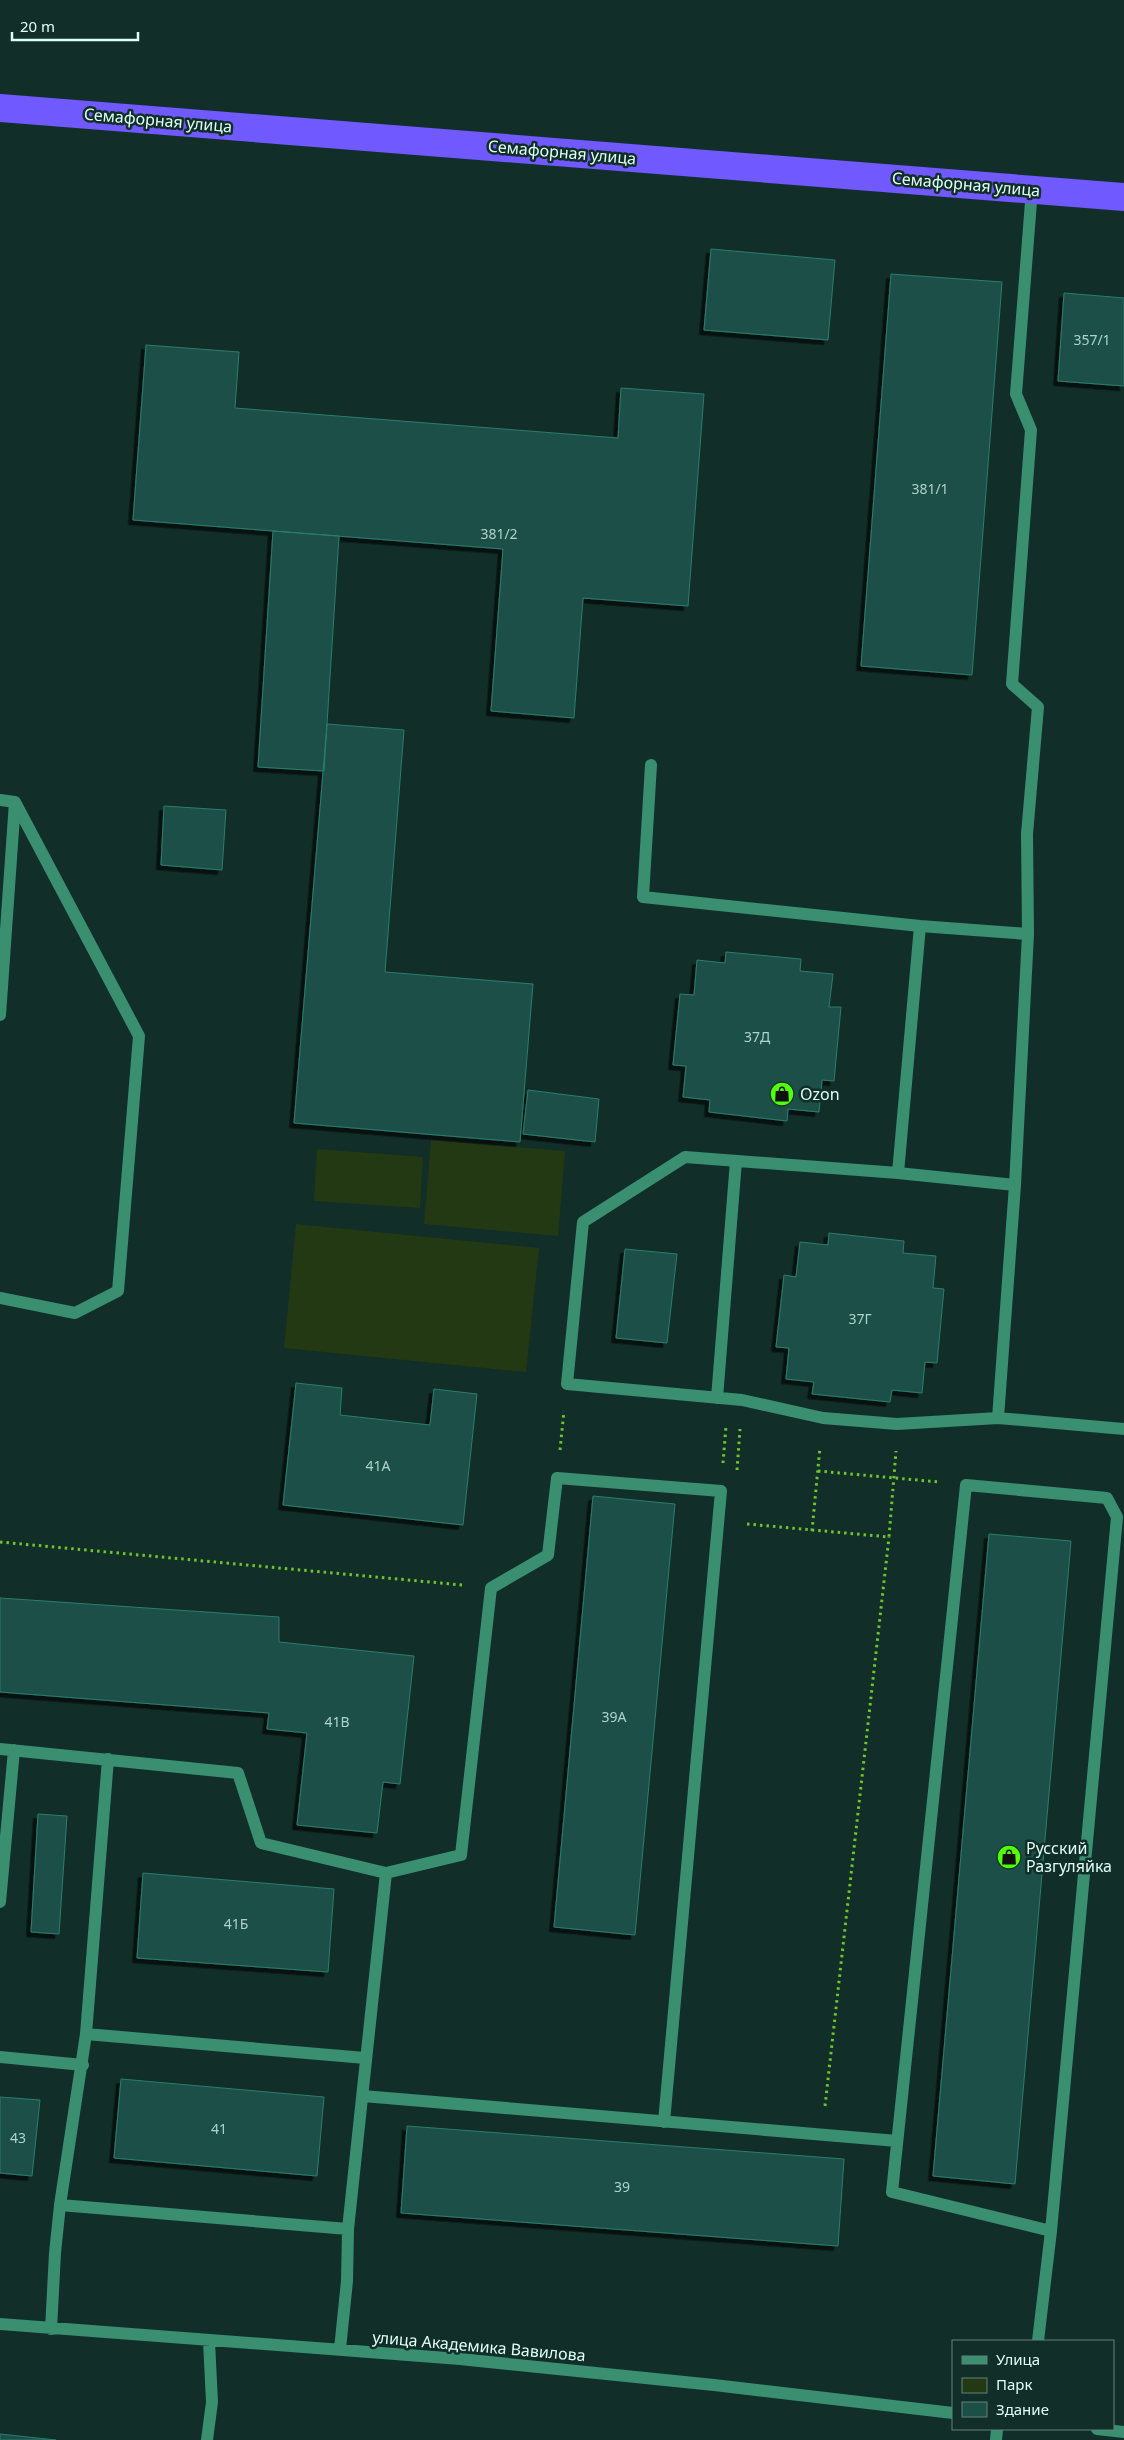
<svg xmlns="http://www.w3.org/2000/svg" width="1124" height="2440" font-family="'Noto Sans',sans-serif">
  <defs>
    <filter id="shadow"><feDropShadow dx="-4.5" dy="4.5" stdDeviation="0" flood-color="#0009"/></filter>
  </defs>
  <rect width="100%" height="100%" fill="#112e28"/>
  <path fill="#233913" d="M431,1140L565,1151L558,1236L424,1224Z
    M317,1149L423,1157L420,1208L314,1201Z
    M296,1224L539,1248L526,1372L284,1348Z"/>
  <path fill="#1c5046" stroke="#2d7d6e" filter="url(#shadow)" d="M711,249L835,260L828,340L704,330Z
    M891,274L1002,282L972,675L861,666Z
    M1064,293L1124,298V386L1058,381Z
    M146,345L239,352L235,408L618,438L621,388L704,394L688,606L583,598L574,718L491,711L503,549L133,520Z
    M273,531L339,536L324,771L258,767Z
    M327,724L404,730L385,972L533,984L520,1142L294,1123Z
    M164,806L226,810L222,870L161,865Z
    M726,952L801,959L800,971L833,974L829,1007H841L834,1081L822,1080L819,1112L788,1109L787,1121L709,1112L710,1100L683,1097L686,1066L673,1065L680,994L694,995L697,960L725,963Z
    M528,1090L599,1099L595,1142L523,1134Z
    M829,1233L904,1241L903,1253L936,1256L933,1288L944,1289L937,1363L925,1362L922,1393L892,1390L890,1402L812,1394L814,1382L786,1379L789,1348L776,1347L784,1275L796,1277L800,1242L828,1245Z
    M625,1249L677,1254L667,1343L616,1338Z
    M296,1383L342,1388L340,1415L430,1425L434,1389L477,1394L463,1525L283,1505Z
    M593,1496L675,1504L635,1935L554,1927Z
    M989,1534L1071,1541L1015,2184L933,2176Z
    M0,1598L279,1617V1642L414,1656L400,1784L383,1782L377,1833L297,1825L307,1733L267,1729L269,1713L0,1692Z
    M38,1814L67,1816L59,1934L31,1932Z
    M143,1873L334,1889L328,1972L137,1958Z
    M121,2079L324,2097L317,2176L114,2158Z
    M0,2097L40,2100L32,2176L0,2173Z
    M407,2126L844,2159L838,2246L401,2213Z
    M0,2434L56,2440H0Z"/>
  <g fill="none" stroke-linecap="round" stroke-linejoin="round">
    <path stroke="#70c52c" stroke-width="3" stroke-dasharray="2.5 4" stroke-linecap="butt" d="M560,1450L564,1411
      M723,1463L726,1426
      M737,1470L740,1429
      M818,1471L939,1482
      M747,1524L889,1537L896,1451
      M812,1531L820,1447
      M0,1542L462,1585
      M825,2106L889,1537"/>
    <path stroke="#3a8f71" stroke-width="12" d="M1032,189L1016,394L1031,430L1012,684L1038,707L1027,834L1028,934L1015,1185L898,1173L685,1157L583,1222L567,1384L742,1400L823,1418L897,1424L998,1418L1124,1429
      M651,765L643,897L920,926L1028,934
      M0,800L15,802L0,1015
      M898,1173L920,926
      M0,1298L75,1313L118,1291L139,1036L15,802
      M717,1398L736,1161
      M998,1418L1015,1185
      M0,1749L238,1773L261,1843L386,1873
      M0,1902L14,1750
      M86,2034L365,2058
      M0,2057L83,2065
      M363,2096L897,2141
      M60,2205L348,2229
      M0,2324L460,2359L714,2385L953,2413
      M51,2329L55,2253L60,2205L86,2034L108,1759
      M1038,2341L1051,2231L1117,1517L1107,1498L966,1485L892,2192L1051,2231
      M340,2349L347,2281L348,2229L386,1873L461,1855L491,1588L548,1555L557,1478L721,1491L664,2122
      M1097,2429L1124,2432
      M207,2440L212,2402L209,2341
      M996,2440L997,2429"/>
    <path stroke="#6f59ff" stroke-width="28" d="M0,108L1124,197"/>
  </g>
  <defs>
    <g id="shop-disc" transform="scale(1.25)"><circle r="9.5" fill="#50ff0a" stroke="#112e28"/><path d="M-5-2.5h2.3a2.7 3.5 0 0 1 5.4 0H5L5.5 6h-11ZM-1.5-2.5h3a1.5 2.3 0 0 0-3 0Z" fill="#111"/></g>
  </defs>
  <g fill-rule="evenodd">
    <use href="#shop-disc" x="782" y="1094"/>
    <use href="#shop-disc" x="1009" y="1857"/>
  </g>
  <g text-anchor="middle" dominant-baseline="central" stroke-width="5" stroke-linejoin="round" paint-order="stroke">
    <g font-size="14" fill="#aed3ca">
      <text x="1092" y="339">357/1</text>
      <text x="930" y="488">381/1</text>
      <text x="499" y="533">381/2</text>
      <text x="757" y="1036">37Д</text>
      <text x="860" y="1318">37Г</text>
      <text x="378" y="1465">41А</text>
      <text x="614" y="1716">39А</text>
      <text x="337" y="1721">41В</text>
      <text x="236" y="1923">41Б</text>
      <text x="219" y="2128">41</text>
      <text x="18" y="2137">43</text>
      <text x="622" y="2186">39</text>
    </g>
    <g font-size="16" fill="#defff6" stroke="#112e28">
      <text transform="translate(158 120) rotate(5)">Семафорная улица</text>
      <text transform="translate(562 152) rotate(5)">Семафорная улица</text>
      <text transform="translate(966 184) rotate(5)">Семафорная улица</text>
      <text transform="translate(479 2346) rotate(5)">улица Академика Вавилова</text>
    </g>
    <g font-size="16" fill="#defff6" stroke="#112e28" text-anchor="start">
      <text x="800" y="1094">Ozon</text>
      <text x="1026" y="1848">Русский<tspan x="1026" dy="18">Разгуляйка</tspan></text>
    </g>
  </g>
  <rect x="952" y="2340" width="162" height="90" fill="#112e28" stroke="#63827a"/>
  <rect x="962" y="2356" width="25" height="8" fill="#3a8f71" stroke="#63827a"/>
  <text x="996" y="2365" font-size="15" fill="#defff6">Улица</text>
  <rect x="962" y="2378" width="25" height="15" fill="#233913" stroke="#63827a"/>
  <text x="996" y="2390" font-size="15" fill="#defff6">Парк</text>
  <rect x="962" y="2402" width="25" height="15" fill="#1c5046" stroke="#63827a"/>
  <text x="996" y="2415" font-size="15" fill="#defff6">Здание</text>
  <path d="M12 32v8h126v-8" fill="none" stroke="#defff6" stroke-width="2.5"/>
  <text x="20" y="32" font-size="15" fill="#defff6" stroke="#112e28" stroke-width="4" paint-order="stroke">20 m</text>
</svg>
